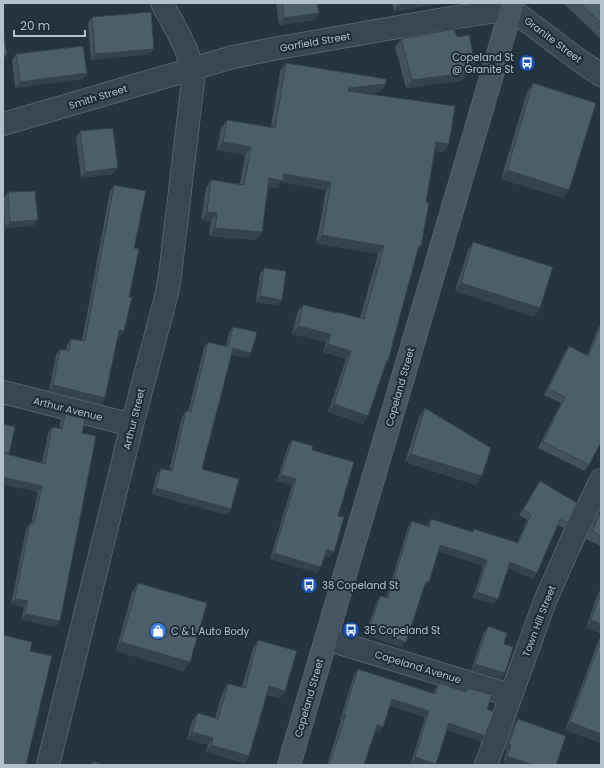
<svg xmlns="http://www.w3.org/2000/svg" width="604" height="768" font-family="Poppins,sans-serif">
  <rect width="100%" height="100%" fill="#243440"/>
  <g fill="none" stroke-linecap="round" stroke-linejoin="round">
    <g stroke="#56636d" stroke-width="24">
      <path id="minor" d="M507,3L511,9L580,61L601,75
        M3,124L233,57L273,49L444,19L511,9
        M3,392L132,425
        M326,639L510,695
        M48,765L132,425L167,293L170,275L193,81C191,49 176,31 162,3
        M486,765L545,601L572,540L601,480"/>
    </g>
    <g stroke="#56636d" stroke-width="24">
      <path id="secondary" d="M289,765L513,3"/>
    </g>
    <use href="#minor" stroke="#38464f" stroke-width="22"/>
    <use href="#secondary" stroke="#465562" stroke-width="22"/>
  </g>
  <path fill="#42515c" d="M276,3H317L314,20L279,25Z
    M392,3H448L394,11Z
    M563,3H601V39Z
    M92,17L150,54L91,60L88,23Z
    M401,39L469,71L467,72V73L461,81L406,88L395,47Z
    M16,54L87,73L83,79L15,88L12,60Z
    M286,63L386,84L380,92L366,93L449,144L443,152L435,151L417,251L388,361L386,364L368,416L363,424L328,412L346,359L323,352L326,342L292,334L297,313L303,305L336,313L337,312L360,318L378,254L316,243L326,190L281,182L277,188L268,187L262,232L256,240L209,236L211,221L201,220L206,188L211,180L240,184L245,155L217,150L221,128L227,120L271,127L280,71Z
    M533,83L569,190L563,198L501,179L527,92Z
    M80,131L113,174L81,178L76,137Z
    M114,185L134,248L120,337H118L105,398L101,404L49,391L56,355L60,349L66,350L67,345L71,339L82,341L110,191Z
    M8,192L33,226L5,228L4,198Z
    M473,242L540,308L534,317L455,291L468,250Z
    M264,268L282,300L277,305L256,302L260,274Z
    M601,324L589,465L585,471L538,448L561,403L544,395L565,352L569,346L587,355L599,326Z
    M233,327L251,353L247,358L231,355L202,469L231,509L227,515L152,494L157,474L161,469L169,471L182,417L186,411L188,412L204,348L208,342L226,346L229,332Z
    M425,408L476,485L405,462L419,417Z
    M65,414L82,433L56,627L21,620L24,607L11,604L26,529L30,523L31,524L38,492L3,484V424L9,454L8,455L42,463L48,433L52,427L59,429L61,420Z
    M292,440L312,450L338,516L334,552L330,557L325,556L317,573L270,559L292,485L277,481L288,446Z
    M540,481L568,523L564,528L558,525L533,579L508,568L494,604L473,598L483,566L439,551L425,587H424L402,647L365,635L377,601L380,596L386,598L408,527L412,521L427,526L431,519L472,532L474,529L517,543L527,520L519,515Z
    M601,511V546L586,539L598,515Z
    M138,583L184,671L116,651L132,592Z
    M601,589V633L586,628L598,593Z
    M488,626L504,644L505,673L501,679L471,670L484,632Z
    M601,634V743L565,730Z
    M258,640L285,691L280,698L267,695L249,756L244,763L205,752L208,745L187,739L192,721L198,713L215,718L223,691L228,684L242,687L253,648Z
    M358,669L433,693L435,689L439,683L465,692L468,688L487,709L481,742L446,729L435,765H416L411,763L425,717L390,706L379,733L375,731L364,765H327L341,720H340L354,675Z
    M518,719L556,765H511L503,762L507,751L505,750L514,725Z"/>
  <path fill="#36424b" d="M399,3H448L394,11Z
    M319,13L314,20L279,25L284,18Z
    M154,49L150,54L91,60L95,54Z
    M7,55L3,61V56Z
    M475,63L469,71L459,74L465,65Z
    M87,73L83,79L15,88L20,82Z
    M467,73L461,81L406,88L412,80Z
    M386,84L380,92L343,96L349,88Z
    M223,142L251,147L245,155L217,150Z
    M436,142L449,144L443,152L431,150Z
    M118,168L113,174L81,178L85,172Z
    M507,170L569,190L563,198L501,179Z
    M284,174L331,182L326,190L281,182L277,188L264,186L269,178Z
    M207,212L217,213L211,221L201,220Z
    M38,220L33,226L5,228L10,222Z
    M215,228L262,232L256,240L209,236Z
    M322,235L384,246L378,254L316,243Z
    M419,245L421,246L416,254Z
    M461,283L540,308L534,317L455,291Z
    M260,296L282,300L277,305L256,302Z
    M298,326L331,334L326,342L292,334Z
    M119,330L124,331L120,337L115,336Z
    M328,344L351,351L346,359L323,352Z
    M233,348L251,353L247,358L229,354Z
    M53,385L105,398L101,404L49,391Z
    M334,404L368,416L363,424L328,412Z
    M411,454L482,476L476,485L405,462Z
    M281,475L296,479L292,485L277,481Z
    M3,477L42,486L38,492L3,484Z
    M156,488L231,509L227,515L152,494Z
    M440,545L487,560L483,566L437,551Z
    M327,549L334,552L330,557L322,555Z
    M274,553L321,567L317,573L270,559Z
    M510,562L537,573L533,579L506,567Z
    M426,581L429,582L425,587L422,586Z
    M477,592L498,599L494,604L473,598Z
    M15,599L28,601L24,607L11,604Z
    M25,614L60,621L56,627L21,620Z
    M591,620L601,624V633L586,628Z
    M369,630L406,642L402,647L365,635Z
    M121,642L190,662L184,671L116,651Z
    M475,664L505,673L501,679L471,670Z
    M269,686L285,691L280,698L264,694Z
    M392,699L429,711L425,717L388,705Z
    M344,714L346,715L341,720H340Z
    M570,722L601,734V743L565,730Z
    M449,723L485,736L481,742L444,729Z
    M377,725L383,727L379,733L373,731Z
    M192,732L213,738L208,745L187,739Z
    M509,744L511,745L507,751L505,750Z
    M211,745L249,756L244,763L205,752Z
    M507,756L533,765H511L503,762Z
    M415,757L436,764L435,765H423V764L422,765H416L411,763Z"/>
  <path fill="#4d5e6b" stroke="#36424b" d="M282,3H317L319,13L284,18Z
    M580,3H601V23Z
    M151,12L154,49L95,54L92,17Z
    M3,27L7,55L3,56Z
    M454,29L457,37L469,35L475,63L465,65L467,73L412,80L401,39Z
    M83,46L87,73L20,82L16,54Z
    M286,63L386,79V84L349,88L348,91L455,106L449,144L436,142L426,202L429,203L421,246L419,245L388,361L387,360L368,416L334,404L351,351L328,344L331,334L298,326L303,305L337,313V312L364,319L384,246L322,235L331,182L284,174L283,181L269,178L262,232L215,228L217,213L207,212L211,180L244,185L251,147L223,142L227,120L275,128Z
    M533,83L596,103L569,190L507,170Z
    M113,128L118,168L85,172L80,131Z
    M114,185L146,191L134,248L139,249L129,297H132L124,331L119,330L105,398L53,385L60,349L69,351L71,339L85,341Z
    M35,191L38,220L10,222L8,192Z
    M473,242L553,267L540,308L461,283Z
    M264,268L286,271L282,300L260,296Z
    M601,326V442L589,465L543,442L565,397L548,389L569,346L588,356Z
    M233,327L257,332L251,353L233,348L202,469L239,479L231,509L156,488L161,469L172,471L186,411L191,412L208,342L228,347Z
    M425,408L491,448L482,476L411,454Z
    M65,414L85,419L82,433L96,436L60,621L25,614L28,601L15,599L30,523L34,524L42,486L3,477V453L45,464L52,427L62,429Z
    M3,424L15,427L9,454L3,452Z
    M292,440L313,446L312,450L354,462L338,516L344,517L334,552L327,549L321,567L274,553L296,479L281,475Z
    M540,481L577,503L568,523L560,519L537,573L510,562L498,599L477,592L487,560L440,545L429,582L426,581L406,642L369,630L380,596L388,598L412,521L429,527L431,519L473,532L474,529L518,543L531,514L523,510Z
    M601,512V536L592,531Z
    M138,583L207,603L190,662L121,642Z
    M601,592V624L591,620Z
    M488,626L507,633L504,644L513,647L505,673L475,664Z
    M3,635L32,642L30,651L52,656L26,765H3Z
    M258,640L297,651L285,691L269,686L249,756L211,745L213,738L192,732L198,713L218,719L228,684L245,688Z
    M601,640V734L570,722Z
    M358,669L435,694L439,683L466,692L468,688L492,695L487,709L494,712L485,736L449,723L436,764L415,757L429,711L392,699L383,727L377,725L364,765H329L346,715L344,714Z
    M518,719L566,736L556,765H533L507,756L511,745L509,744Z
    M93,762L105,765H92Z"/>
  <defs>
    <g id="bus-disc" transform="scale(0.9)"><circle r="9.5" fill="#1a4fb4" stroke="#1d2b34"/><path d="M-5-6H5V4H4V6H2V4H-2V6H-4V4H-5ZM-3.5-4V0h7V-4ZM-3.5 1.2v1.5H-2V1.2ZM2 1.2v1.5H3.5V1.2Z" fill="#fff"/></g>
    <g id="shop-disc" transform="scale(0.9)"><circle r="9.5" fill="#3f7fe0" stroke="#1d2b34"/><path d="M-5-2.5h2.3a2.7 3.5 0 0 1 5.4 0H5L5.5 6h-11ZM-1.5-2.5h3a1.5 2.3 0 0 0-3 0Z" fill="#fff"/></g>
  </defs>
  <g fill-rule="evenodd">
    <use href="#bus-disc" x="527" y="63"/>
    <use href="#bus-disc" x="309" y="585"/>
    <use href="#bus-disc" x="351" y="630"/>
    <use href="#shop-disc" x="158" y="631"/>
  </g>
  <g text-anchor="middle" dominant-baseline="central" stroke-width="4" stroke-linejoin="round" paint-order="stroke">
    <g font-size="10" fill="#b4c0ca" stroke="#1d2b34">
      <text transform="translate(553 40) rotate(37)">Granite Street</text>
      <text transform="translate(315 42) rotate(-10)">Garfield Street</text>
      <text transform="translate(98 97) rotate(-17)">Smith Street</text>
      <text transform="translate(400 387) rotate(-74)">Copeland Street</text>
      <text transform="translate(68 409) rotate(14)">Arthur Avenue</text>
      <text transform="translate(134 419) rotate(-76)">Arthur Street</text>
      <text transform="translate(539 621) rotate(-69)">Town Hill Street</text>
      <text transform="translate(418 667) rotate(17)">Copeland Avenue</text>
      <text transform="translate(309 698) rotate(-74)">Copeland Street</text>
    </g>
    <g font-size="10" fill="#b4c0ca" stroke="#1d2b34" text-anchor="start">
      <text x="514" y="57" text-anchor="end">Copeland St<tspan x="514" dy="12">@ Granite St</tspan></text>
      <text x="322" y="585">38 Copeland St</text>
      <text x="364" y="630">35 Copeland St</text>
      <text x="171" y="631">C &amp; L Auto Body</text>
    </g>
  </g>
  <rect width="604" height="768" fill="none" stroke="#b4c0ca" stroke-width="8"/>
  <path d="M14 30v6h71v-6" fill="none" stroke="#b4c0ca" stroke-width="2"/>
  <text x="20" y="30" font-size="12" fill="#b4c0ca" stroke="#1d2b34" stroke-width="3" paint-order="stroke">20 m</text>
</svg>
